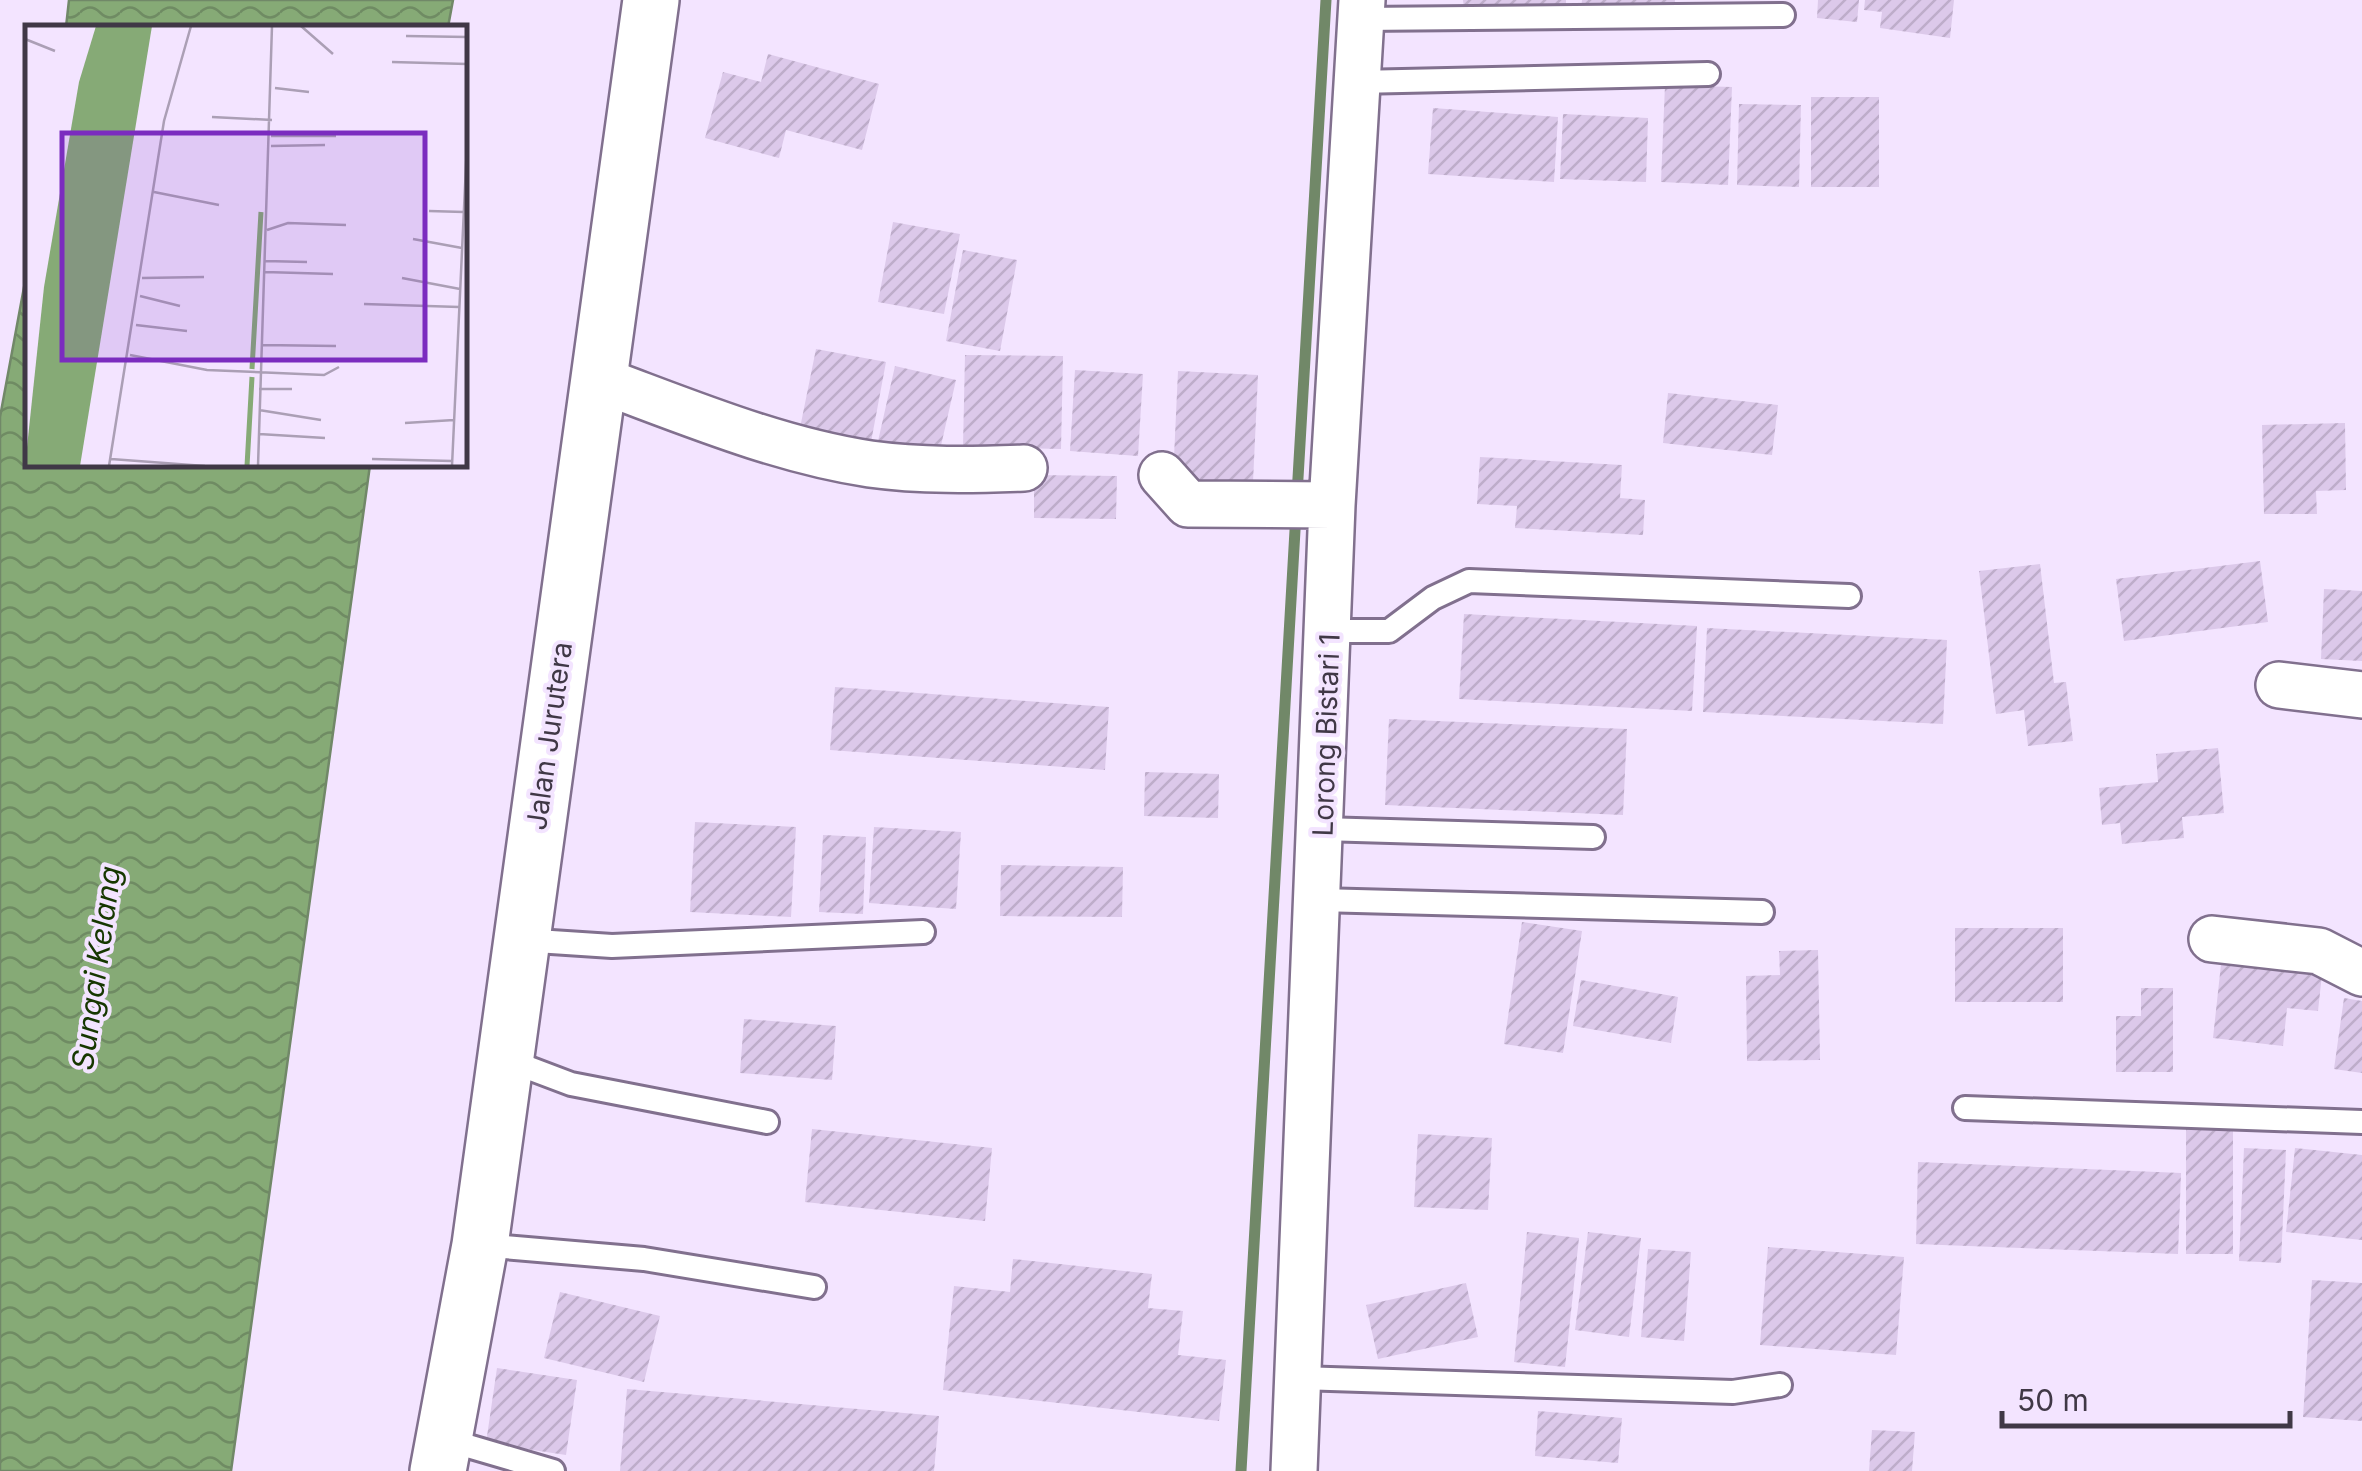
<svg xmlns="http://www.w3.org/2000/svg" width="2362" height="1471" font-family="Inter,sans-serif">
  <defs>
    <pattern id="water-waves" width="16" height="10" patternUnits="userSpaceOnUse" patternTransform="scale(2.5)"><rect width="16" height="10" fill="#86aa76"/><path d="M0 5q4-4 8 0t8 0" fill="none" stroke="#6f8b63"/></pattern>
    <pattern id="building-hatch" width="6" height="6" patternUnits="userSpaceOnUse" patternTransform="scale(2.5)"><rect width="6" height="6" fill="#dcc9ea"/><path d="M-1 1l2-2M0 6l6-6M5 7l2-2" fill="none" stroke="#beadca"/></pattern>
  </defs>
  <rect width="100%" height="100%" fill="#f3e4ff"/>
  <path fill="url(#water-waves)" stroke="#718868" stroke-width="2.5" d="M69,0H453L448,27H66Z
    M27,271L28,465H370L231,1471H0V417Z"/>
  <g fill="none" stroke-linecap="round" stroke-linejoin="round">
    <path stroke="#718868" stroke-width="11" d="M1297,495L1326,0
      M1241,1471L1296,513"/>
  </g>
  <path fill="url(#building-hatch)" d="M1463,0H1566V8L1464,9Z
    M1582,0H1675L1674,14L1581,9Z
    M1818,0H1859L1857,22L1817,18Z
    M1865,0H1954L1950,38L1880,28L1882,12L1864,10Z
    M768,54L879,84L862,150L786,130L779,158L705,138L723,72L761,82Z
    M1665,85L1732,87L1728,185L1661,182Z
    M1811,97H1879V187H1811Z
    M1739,104L1801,105L1799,187L1737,185Z
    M1433,108L1558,117L1554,182L1428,174Z
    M1563,114L1648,118L1646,182L1560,179Z
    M893,222L960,234L944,314L878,302Z
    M963,250L1017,260L1000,351L946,341Z
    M816,349L886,362L871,442L800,428Z
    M965,355L1063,356L1061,449L963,447Z
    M895,366L956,380L937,463L876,450Z
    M1075,370L1143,374L1138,456L1070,451Z
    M1178,371L1258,375L1253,482L1173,479Z
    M1668,393L1778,405L1772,455L1663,443Z
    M2345,423L2346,490L2316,491L2317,514H2264L2262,425Z
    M1480,457L1622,465L1620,498L1645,500L1643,535L1515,528L1517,506L1477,504Z
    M1034,475L1117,476L1116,519L1034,518Z
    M2260,561L2268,622L2124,641L2116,579Z
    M2040,564L2054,683L2066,682L2073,741L2028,746L2024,710L1996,714L1979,571Z
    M2324,589L2362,591V661L2321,659Z
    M1464,614L1697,626L1692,711L1459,699Z
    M1707,628L1947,640L1943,724L1703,712Z
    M835,687L1109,707L1105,770L830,750Z
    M1389,719L1627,729L1623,815L1385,805Z
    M2218,748L2224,813L2182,817L2184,838L2122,844L2120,823L2102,825L2099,788L2158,782L2156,754Z
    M1145,772L1219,774L1218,818L1144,816Z
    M695,822L796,827L791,917L690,912Z
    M874,827L961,832L956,909L869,903Z
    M823,835L866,837L863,914L819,912Z
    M1001,865L1123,867L1122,917L1000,916Z
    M1522,922L1582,931L1563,1053L1504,1044Z
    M1955,928H2063V1002H1955Z
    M2223,946L2324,956L2318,1011L2287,1008L2283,1046L2213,1038Z
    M1818,950L1820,1060L1747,1061L1746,976L1780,975L1779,951Z
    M1581,980L1678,997L1671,1043L1573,1026Z
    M2141,988H2173V1072H2116V1016H2141Z
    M2344,998L2362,1001V1073L2334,1069Z
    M744,1019L836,1026L832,1080L740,1073Z
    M2186,1128H2233V1254H2186Z
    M812,1129L992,1148L985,1221L805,1202Z
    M1418,1134L1492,1138L1488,1210L1414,1207Z
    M2244,1148L2286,1150L2281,1263L2239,1261Z
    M2295,1148L2362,1155V1240L2286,1232Z
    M1918,1162L2181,1173L2178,1254L1916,1244Z
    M1527,1232L1579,1238L1565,1367L1514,1362Z
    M1588,1232L1641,1238L1629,1337L1575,1330Z
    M1768,1247L1904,1257L1896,1355L1760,1345Z
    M1648,1249L1691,1252L1684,1341L1641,1337Z
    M1013,1259L1152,1274L1148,1308L1183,1311L1178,1355L1226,1360L1219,1421L943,1390L954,1286L1010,1292Z
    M2312,1280L2362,1283V1421L2303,1417Z
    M1466,1283L1478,1337L1378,1359L1366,1305Z
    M560,1292L660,1316L644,1382L544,1358Z
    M497,1368L577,1380L566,1455L486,1443Z
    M627,1389L939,1416L934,1471H620Z
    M1538,1411L1622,1418L1618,1463L1535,1456Z
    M1872,1430L1915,1432L1912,1471H1869Z"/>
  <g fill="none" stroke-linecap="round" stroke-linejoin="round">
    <g stroke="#81708e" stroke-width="28">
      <path id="lane" d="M1361,19L1783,15
        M1357,82L1708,74
        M1330,631H1389L1433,598L1469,581L1849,596
        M1322,829L1593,837
        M1319,900L1762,912
        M521,940L612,946L923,932
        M505,1059L571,1084L767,1122
        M1965,1108L2362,1122
        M480,1245L644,1259L814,1287
        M1299,1378L1733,1392L1780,1385
        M444,1439L553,1471"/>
    </g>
    <g stroke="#81708e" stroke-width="50">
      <path id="street" d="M598,379C685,411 777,450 870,464C921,471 972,470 1024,468
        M1162,475L1188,504L1332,505
        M2279,685L2362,695
        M2212,939L2319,951L2362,973
        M1294,1471L1332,505L1362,0"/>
    </g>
    <g stroke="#81708e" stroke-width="60">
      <path id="secondary" d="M438,1471L480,1245L651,0"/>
    </g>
    <use href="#lane" stroke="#fff" stroke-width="22"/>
    <use href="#street" stroke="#fff" stroke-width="45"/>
    <use href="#secondary" stroke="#fff" stroke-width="55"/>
  </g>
  <g text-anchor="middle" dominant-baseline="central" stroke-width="8" stroke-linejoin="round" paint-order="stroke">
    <g font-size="28" fill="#403846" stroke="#f3e4ff">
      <text transform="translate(1326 735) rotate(-88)">Lorong Bistari 1</text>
      <text transform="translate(549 736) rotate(-82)">Jalan Jurutera</text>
    </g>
    <g font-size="30" font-style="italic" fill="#163700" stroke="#f3e4ff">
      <text transform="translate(96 968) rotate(-82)">Sungai Kelang</text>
    </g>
  </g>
  <g transform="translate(25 25)">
    <rect width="442" height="442" fill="#f3e4ff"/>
    <path d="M71,1H127L55,441H0L19,262L54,57Z" fill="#86aa76"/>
    <path fill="none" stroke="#86aa76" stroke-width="5" d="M227,344L236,187M222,441L227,352"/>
    <path fill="none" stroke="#ab9fb5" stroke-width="2.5" d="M276,1L308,29M381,11L442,12M0,14L30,26M367,37L442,39M250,63L284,67M187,92L247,95M246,111H311M246,121L300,120M129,167L194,180M404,186L439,187M242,205L263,198L321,200M388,214L437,223M240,236L282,237M240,247L308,249M117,253L179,252M377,253L435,264M115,271L155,281M339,279L434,282M111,300L162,306M237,320L311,321M105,330L182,345L299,350L314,342M234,364H267M234,385L296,395M380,398L429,395M234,409L300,413M86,434L180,441M347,434L427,436M84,441L139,96L166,1M233,441L247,1M427,441L442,119"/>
    <path fill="#7b2cbf" fill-opacity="0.15" stroke="#7b2cbf" stroke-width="5" d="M37,108H400V335H37Z"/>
    <rect width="442" height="442" fill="none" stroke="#403846" stroke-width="5"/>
  </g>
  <path d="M2002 1411v15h288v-15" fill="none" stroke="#403846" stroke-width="5"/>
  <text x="2017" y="1411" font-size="30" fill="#403846" stroke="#f3e4ff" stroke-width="8" paint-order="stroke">50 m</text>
</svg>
